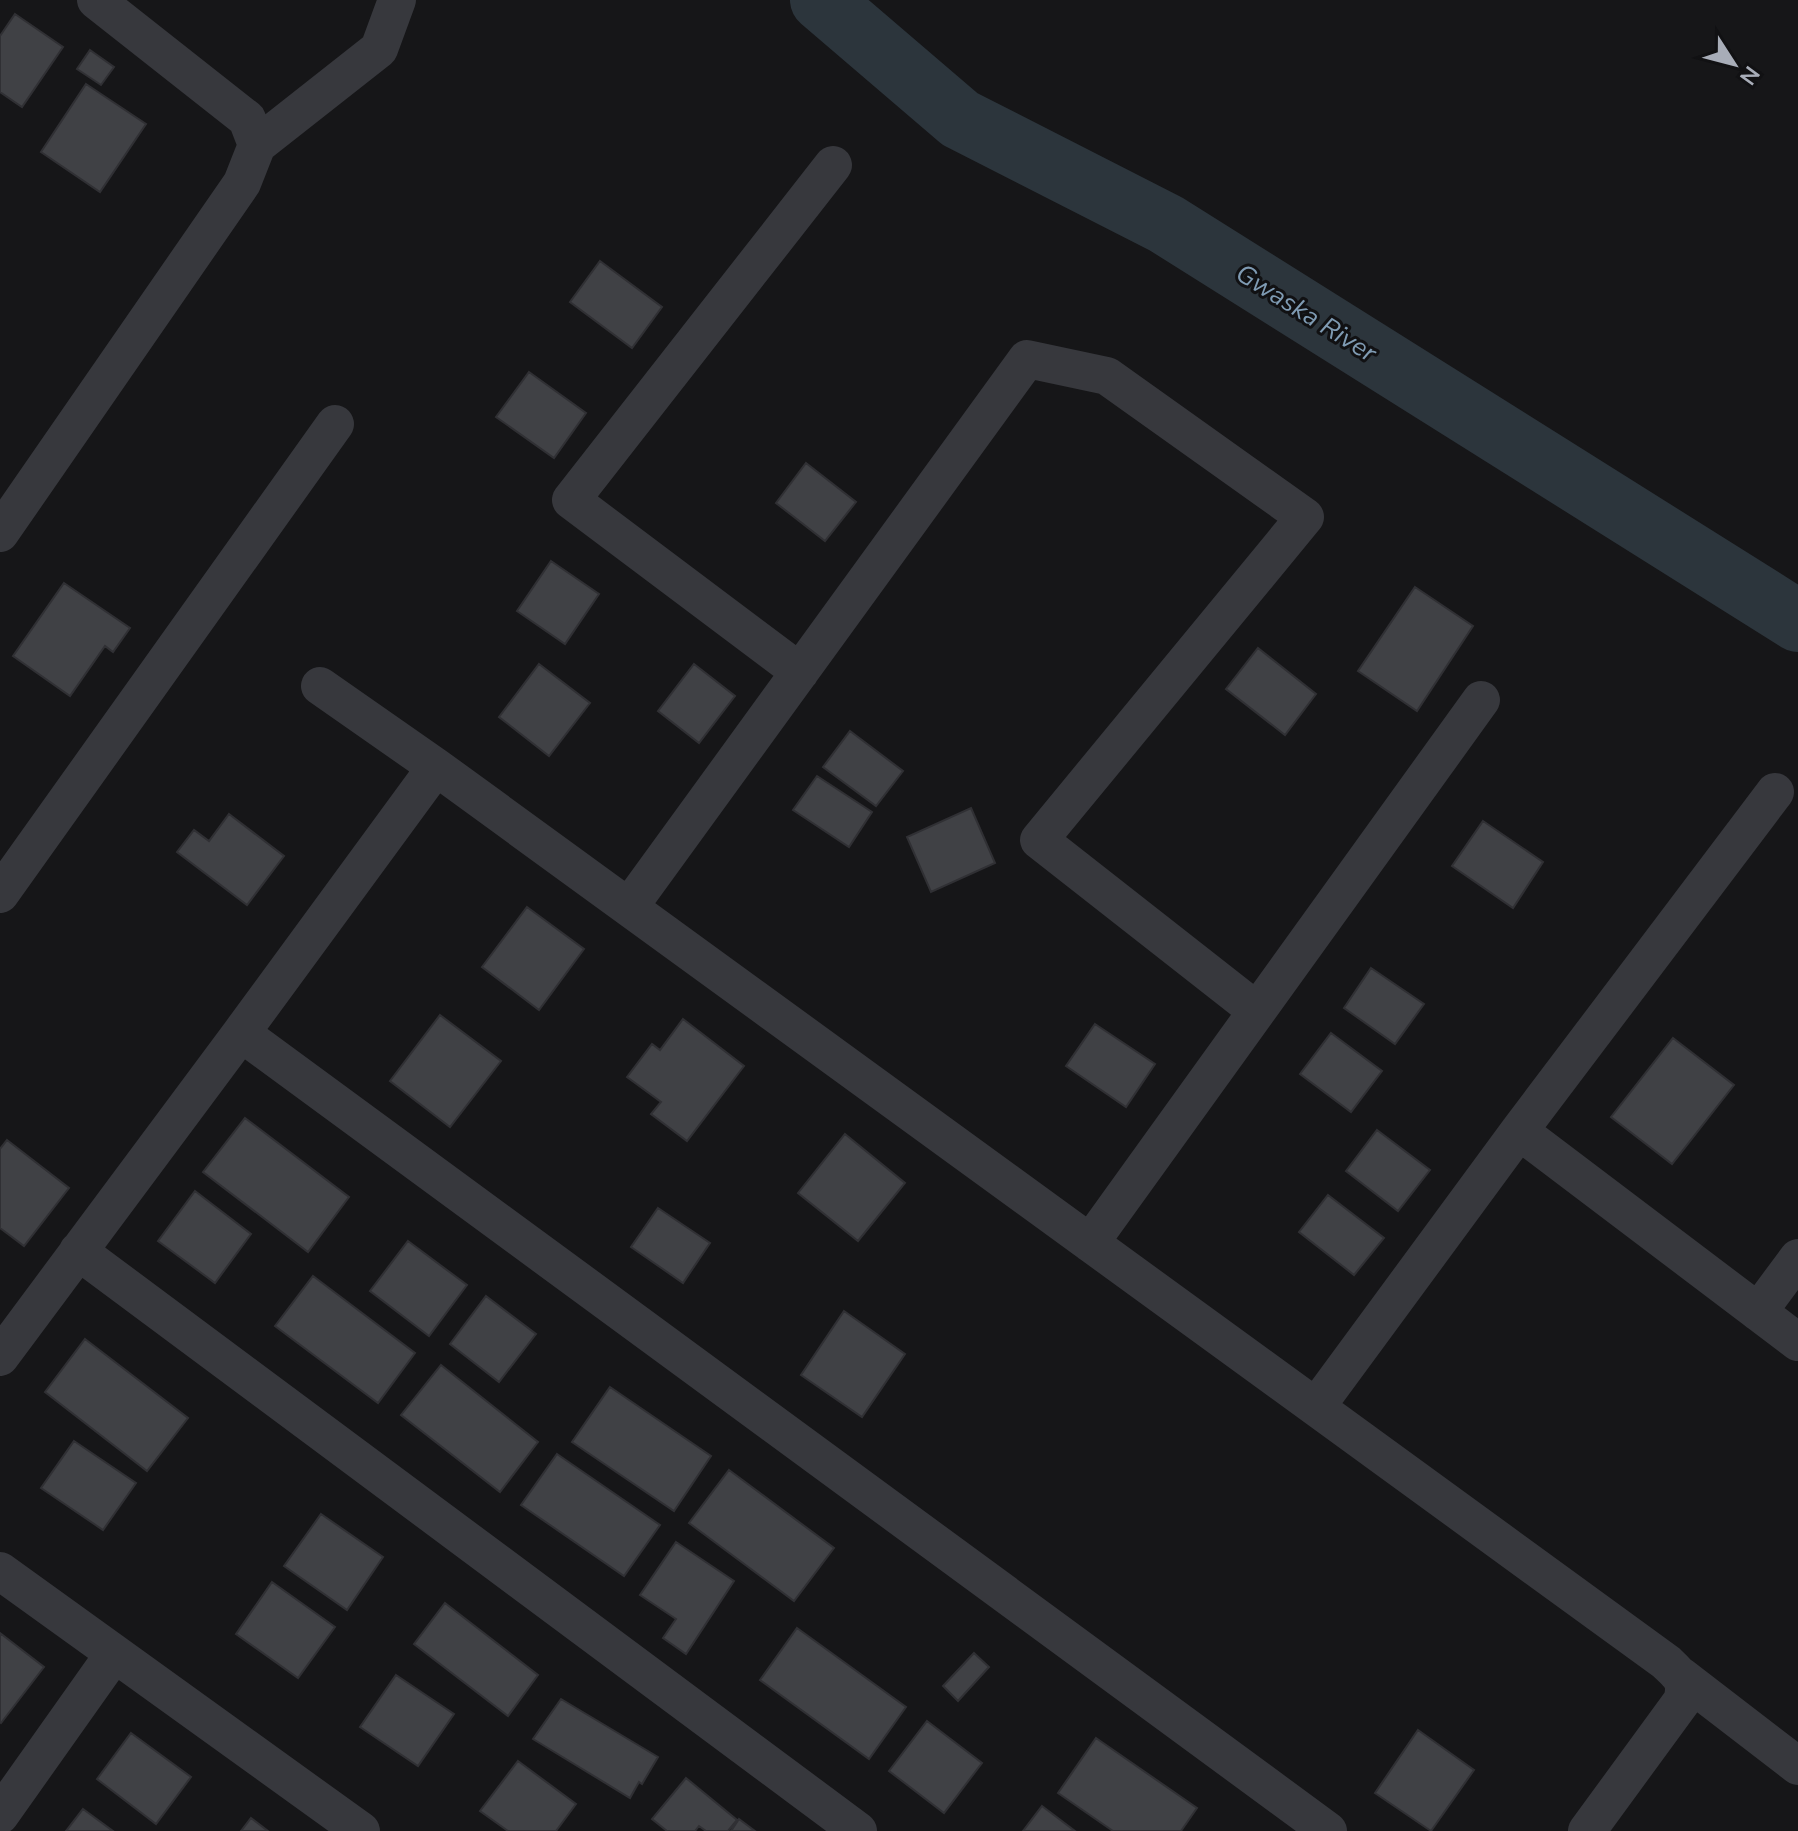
<svg xmlns="http://www.w3.org/2000/svg" width="1798" height="1831" font-family="'Nunito Sans',sans-serif">
  <rect width="100%" height="100%" fill="#161618"/>
  <g fill="none" stroke-linecap="round" stroke-linejoin="round">
    <path stroke="#2c353c" stroke-width="62" d="M821,0L960,119L1166,224L1798,621"/>
  </g>
  <path fill="#404145" stroke="#303034" stroke-width="2" d="M15,14L63,47L22,107L0,92V36Z
    M90,50L114,67L101,85L77,69Z
    M86,84L146,124L100,192L41,152Z
    M600,261L662,307L632,348L570,302Z
    M529,372L586,413L554,458L496,417Z
    M806,463L856,502L825,541L776,503Z
    M551,561L599,594L565,644L517,611Z
    M64,583L130,628L113,652L105,646L70,696L13,656Z
    M1415,587L1473,626L1417,711L1358,671Z
    M1258,648L1316,694L1285,735L1226,689Z
    M539,664L590,703L549,756L499,717Z
    M694,664L735,696L699,743L658,711Z
    M850,731L903,771L876,806L823,767Z
    M817,776L872,812L849,847L793,810Z
    M971,808L995,863L931,892L907,837Z
    M229,814L284,856L247,905L177,852L194,830L209,841Z
    M1483,821L1543,862L1513,908L1452,866Z
    M527,907L584,949L539,1010L482,967Z
    M1371,968L1424,1004L1395,1044L1344,1008Z
    M440,1015L501,1061L450,1127L390,1081Z
    M683,1019L744,1066L687,1141L651,1114L661,1102L627,1077L652,1044L660,1050Z
    M1095,1024L1155,1064L1126,1107L1066,1066Z
    M1331,1033L1382,1071L1351,1112L1300,1074Z
    M1673,1038L1734,1085L1672,1164L1611,1117Z
    M245,1118L349,1197L308,1252L203,1172Z
    M1377,1130L1430,1170L1398,1211L1346,1171Z
    M845,1134L905,1183L858,1241L798,1193Z
    M7,1140L69,1188L24,1246L0,1228V1149Z
    M195,1191L251,1234L215,1283L158,1241Z
    M1328,1195L1384,1238L1354,1275L1299,1232Z
    M658,1208L710,1243L683,1283L631,1247Z
    M408,1241L467,1285L429,1336L370,1291Z
    M313,1276L415,1353L378,1403L275,1326Z
    M486,1296L536,1334L499,1382L450,1344Z
    M844,1311L905,1354L862,1417L801,1375Z
    M85,1339L188,1418L147,1471L45,1392Z
    M441,1365L538,1442L500,1492L401,1415Z
    M610,1387L711,1456L674,1511L572,1442Z
    M74,1441L136,1483L103,1530L41,1488Z
    M557,1454L660,1525L624,1576L521,1505Z
    M729,1470L834,1548L794,1601L689,1523Z
    M321,1514L383,1557L347,1610L284,1566Z
    M676,1542L734,1581L686,1654L663,1638L676,1619L640,1595Z
    M272,1582L335,1627L298,1678L236,1634Z
    M445,1603L538,1675L508,1716L414,1644Z
    M797,1628L906,1707L869,1759L760,1680Z
    M0,1633L44,1667L1,1723L0,1722Z
    M974,1653L989,1667L958,1701L943,1686Z
    M396,1675L454,1714L418,1766L360,1727Z
    M561,1699L658,1757L642,1784L639,1782L630,1798L533,1739Z
    M927,1721L982,1763L944,1813L889,1771Z
    M1418,1730L1474,1770L1431,1831L1375,1793Z
    M131,1733L191,1777L156,1824L97,1779Z
    M1096,1738L1197,1808L1181,1831H1113L1058,1793Z
    M518,1761L576,1804L556,1831H508L480,1811Z
    M686,1778L737,1820L728,1831H706L699,1826L695,1831H667L652,1819Z
    M1042,1806L1075,1831H1023Z
    M83,1809L113,1831H66Z
    M251,1818L268,1831H241Z
    M739,1819L755,1831H731Z"/>
  <g fill="none" stroke-linecap="round" stroke-linejoin="round">
    <path stroke="#37383d" stroke-width="38" d="M257,145L379,49L397,0
      M0,533L242,183L257,145L247,119L96,0
      M800,672L571,500L833,165
      M320,686L436,767L1666,1662C1680,1675 1688,1681 1682,1701L1587,1831
      M0,894L335,424
      M629,907L1027,359L1107,376L1305,517L1039,840L1257,1011
      M241,1033L1328,1831
      M1519,1131L1798,1342
      M1090,1243L1481,700
      M78,1251L858,1831
      M1758,1312L1798,1258
      M0,1357L241,1033L436,767
      M1316,1407L1519,1131L1775,792
      M0,1571L361,1831
      M1681,1676L1798,1766
      M0,1815L114,1654"/>
  </g>
  <g text-anchor="middle" dominant-baseline="central" stroke-width="6" stroke-linejoin="round" paint-order="stroke">
    <g font-size="26" font-style="italic" fill="#7f9bb3" stroke="#111113">
      <text transform="translate(1306 313) rotate(32)">Gwaska River</text>
    </g>
  </g>
  <g transform="translate(1734 64) rotate(126)" stroke="#111113" stroke-width="6" paint-order="stroke">
  <path d="M0-6L14 30L0 20L-14 30Z" fill="#a8adb8"/>
  <text y="-12" font-size="22" font-weight="bold" text-anchor="middle" fill="#a8adb8">N</text>
  </g>
</svg>
